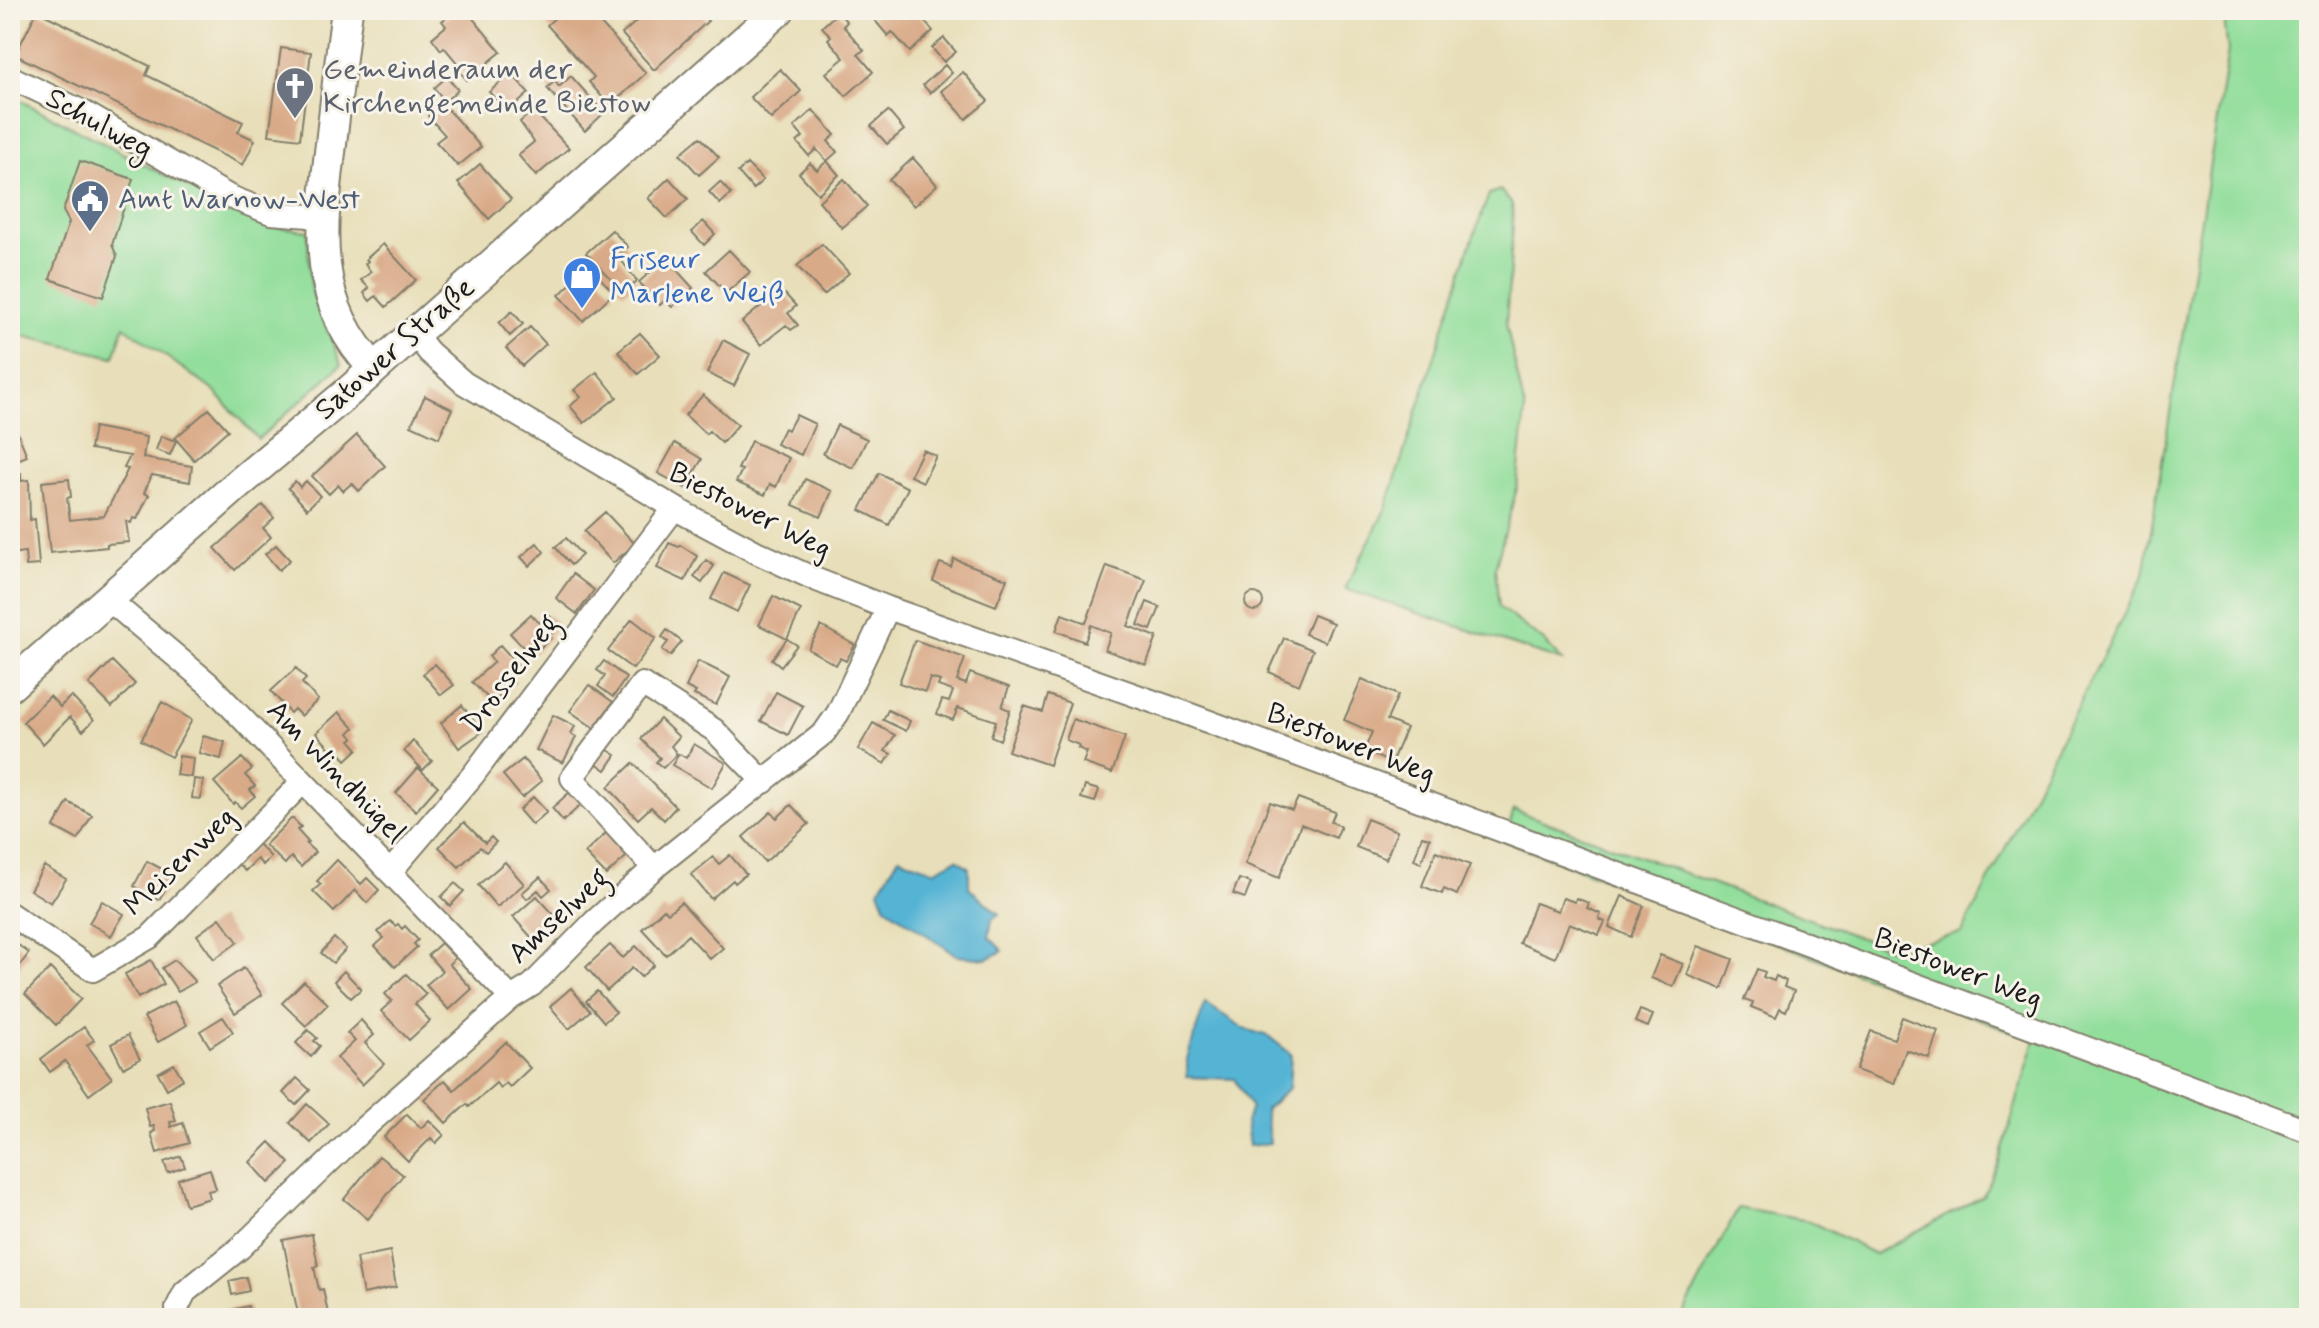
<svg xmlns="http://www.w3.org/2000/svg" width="2319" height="1328" font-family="Mynerve,sans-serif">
  <rect width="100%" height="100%" fill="#f7f3e8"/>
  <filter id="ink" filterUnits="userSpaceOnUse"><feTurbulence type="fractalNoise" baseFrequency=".0125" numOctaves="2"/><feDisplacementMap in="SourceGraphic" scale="16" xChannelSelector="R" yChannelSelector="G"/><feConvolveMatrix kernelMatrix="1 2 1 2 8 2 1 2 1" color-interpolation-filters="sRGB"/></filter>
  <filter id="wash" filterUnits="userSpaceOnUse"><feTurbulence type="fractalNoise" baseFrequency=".006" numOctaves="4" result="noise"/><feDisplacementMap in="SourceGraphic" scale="32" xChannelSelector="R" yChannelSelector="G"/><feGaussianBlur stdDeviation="1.8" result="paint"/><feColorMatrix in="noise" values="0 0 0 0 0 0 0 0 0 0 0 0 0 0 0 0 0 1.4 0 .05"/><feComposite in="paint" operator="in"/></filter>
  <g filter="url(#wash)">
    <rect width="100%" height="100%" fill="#e8dfba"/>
    <path fill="#92de9b" stroke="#577d5c" stroke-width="2" d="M2223,10H2309V1318H1681L1738,1208L1809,1221L1875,1254L1983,1196L1998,1165L2035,1040L1504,841L1514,810L1893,950L1962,933L2144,575L2228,51Z
      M10,95L261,225L308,231C309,251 308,275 313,294C320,319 334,340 341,365L258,439L214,391L124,326L114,357L10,333Z
      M1500,190L1512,204L1513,225L1506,324L1525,410L1517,488L1495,568L1499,607L1545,642L1562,661L1345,589L1386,508L1468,252L1489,194Z"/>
    <path fill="#55b4d4" stroke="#386878" stroke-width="2" d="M899,857L934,871L957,859L969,868V888L999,914L992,919L989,937L1003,951L987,959L958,956L886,907L879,890Z
      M1205,1003L1245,1029L1268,1036L1291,1054L1289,1088L1265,1110L1270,1143L1249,1146L1246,1122L1251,1107L1234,1079L1187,1077V1059Z"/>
    <g id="blocks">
      <path fill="#d9aa88" d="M456,10H466L501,52L467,80L456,67L459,65L444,47L441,50L432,38L446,26L442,21Z
        M563,10H588L646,73L610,106L589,82L594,77L547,25Z
        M649,10H698L708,21L654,70L622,34Z
        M880,10H909L913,14L915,11L933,31L910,52L892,32L888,36L872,17Z
        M37,11L150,66L146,75L243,122L238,132L255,140L243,165L15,55Z
        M838,12L847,22L843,26L864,50L858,54L873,72L846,96L826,73L844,58L828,39L831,36L822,27Z
        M944,38L956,52L944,62L932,48Z
        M281,48L311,52L300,139L269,135Z
        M945,65L952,73L930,93L923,85Z
        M780,69L801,91L771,119L750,97Z
        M963,72L988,101L966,119L941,91Z
        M511,73L529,93L508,112L489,92Z
        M571,76L604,113L585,131L547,88L555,81L559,87Z
        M447,77L458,90L445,101L434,88Z
        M442,103L481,147L458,166L436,142L445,135L428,116Z
        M533,110L569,148L536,176L518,155L534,142L520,122Z
        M813,110L835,135L828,141L837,152L827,161L839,175L818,194L799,173L810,163L817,170L827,161L816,149L809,156L797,142L803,137L794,127Z
        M888,111L904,130L887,144L871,126Z
        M700,137L719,157L699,175L680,154Z
        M913,158L937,185L914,206L889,180Z
        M80,161L133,179L112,245L117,256L103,297L50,279L69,222L63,211Z
        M480,164L511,199L489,219L458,183Z
        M747,164L763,180L753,189L738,172Z
        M669,178L688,199L667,218L648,198Z
        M844,179L867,206L842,228L819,201Z
        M720,182L731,194L720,204L709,192Z
        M703,221L715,234L704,245L692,232Z
        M612,230L628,247L618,256L637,281L624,293L586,253Z
        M383,244L416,280L386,307L376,296L370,301L364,293L369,288L361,280L371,272L365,264L368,261L366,259Z
        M822,244L849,273L824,295L797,266Z
        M729,250L750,272L726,293L706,271Z
        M666,258L693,288L672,307L665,300L660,305L639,282Z
        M589,266L614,293L583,321L559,295Z
        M785,294L796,306L788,313L798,325L791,330L786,325L761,345L742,322L767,301L771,306Z
        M512,311L523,324L510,336L499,323Z
        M530,327L546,344L522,366L506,348Z
        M640,333L660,355L638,374L618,351Z
        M723,340L750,354L734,386L707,373Z
        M597,372L617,397L584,423L570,406L581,397L574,390Z
        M703,395L738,425L722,443L709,431L706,434L685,415Z
        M425,396L452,409L439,438L411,425Z
        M209,409L228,430L194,460L175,438Z
        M796,415L815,424L801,455L776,444L784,428L788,430Z
        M837,425L867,439L853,468L823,454Z
        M94,427L146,437L143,458L192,466L190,482L152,475L144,493L149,495L137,519L133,518L131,523L126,521L129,542L107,544V547L50,553L42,482L69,479L71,497L67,498L70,520L104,516L128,469L124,468L130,456L90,449Z
        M17,431L27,456L15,461L10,449V433Z
        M357,435L385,466L359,491L352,483L343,491L338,485L329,494L312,476Z
        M161,436L176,441L170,455L156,450Z
        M751,441L789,458L776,487L770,484L765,495L736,482L742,470L738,469Z
        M675,443L702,459L685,488L658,473Z
        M923,450L936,456L923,482L910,476Z
        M21,473V481L29,480L30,520L35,519L39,565L26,566L25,552L10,554V474Z
        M879,473L908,488L889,525L860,510Z
        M805,479L832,491L821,517L793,505Z
        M295,481L300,487L306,481L320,496L307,509L288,488Z
        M263,505L274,518L263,528L271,537L235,570L215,548Z
        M605,512L635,544L613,563L584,531Z
        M566,538L582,555L571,565L555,547Z
        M537,543L544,552L529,566L521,557Z
        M669,543L679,547L680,545L697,556L685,581L657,568Z
        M276,545L290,560L279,570L265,554Z
        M954,559L1007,579L996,606L933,581L940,563L951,567Z
        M706,560L714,566L702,583L694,577Z
        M1107,566L1146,580L1128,626L1157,637L1146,665L1105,650L1111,633L1091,625L1085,642L1056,631L1062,614L1086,623Z
        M724,573L750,585L737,612L711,599Z
        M573,574L594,590L577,614L556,598Z
        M1245 602a9 9 0 1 1 18 0a9 9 0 1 1-18 0Z
        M773,596L801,610L787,639L759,625Z
        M1147,602L1160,607L1151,630L1138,625Z
        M531,614L539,623L549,615L559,626L549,635L551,638L531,656L510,633Z
        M1313,615L1333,623L1325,642L1305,634Z
        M632,619L656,638L633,669L608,651Z
        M821,626L855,645L846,661L840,658L836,665L808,649Z
        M667,630L682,642L670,656L662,650L668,642L662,637Z
        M1284,638L1313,650L1299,685L1269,672Z
        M787,639L797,645L781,666L772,659Z
        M915,640L965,658L957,681L966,684L970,673L1009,687L1002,707L1010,710L1000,740L991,736L996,721L958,708L953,720L937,714L942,700L949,702L953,691L938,686L940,681L930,678L925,692L899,683Z
        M500,645L520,667L509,677L514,683L493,703L472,682L494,662L489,656Z
        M112,661L135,684L112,707L89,684Z
        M604,661L626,678L613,697L598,686L605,676L597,670Z
        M698,661L730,677L716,705L694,695L696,692L686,687Z
        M435,664L454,685L441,695L423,674Z
        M296,668L306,679L302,683L318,700L301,716L294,709L290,713L271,691Z
        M1362,679L1398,695L1387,720L1406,728L1391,763L1364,751L1372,732L1344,720Z
        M589,685L613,702L594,728L570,711Z
        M776,692L803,706L788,735L761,721Z
        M1048,695L1070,703L1049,765L1008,751L1024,706L1043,712Z
        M50,696L60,707L71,696L94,720L83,731L70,717L43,744L23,722Z
        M162,702L192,720L171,757L141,740Z
        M462,705L482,732L459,748L441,723Z
        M888,710L910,721L906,731L883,720Z
        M339,712L354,728L349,733L353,738L350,740L358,749L346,760L338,751L335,754L316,733Z
        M553,715L575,726L571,734L576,737L563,763L536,750Z
        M660,719L679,737L671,746L677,754L663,768L656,762L660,758L641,739Z
        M1073,719L1125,737L1112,773L1083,763L1087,752L1078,748L1079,745L1066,740Z
        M873,723L895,735L885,751L891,754L885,764L858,749Z
        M203,736L225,742L221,759L199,753Z
        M413,741L432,761L423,770L404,751Z
        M694,744L726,763L712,788L672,765L679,754L686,758Z
        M606,749L616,755L606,770L596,763Z
        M179,756L193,758L191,777L176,775Z
        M242,758L252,769L245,775L255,786L250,790L255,796L241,808L235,802L233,804L214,782Z
        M523,759L542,781L522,798L503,775Z
        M633,763L676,807L664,820L651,807L638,819L608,787Z
        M418,768L438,786L416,811L396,793Z
        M194,779L203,780L201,799L192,798Z
        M1085,786L1099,790L1095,802L1081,798Z
        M571,791L582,804L563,821L552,808Z
        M533,797L547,812L532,825L519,810Z
        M1298,798L1335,812L1331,822L1341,826L1336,838L1301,824L1279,878L1245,864L1270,802L1292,810Z
        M68,802L92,815L78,840L54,827Z
        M791,805L809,824L765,862L743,837L771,812L777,818Z
        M292,818L301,827L297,830L308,842L306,844L315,852L301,867L291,857L285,864L265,845Z
        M1367,819L1397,831L1386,859L1356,847Z
        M464,822L485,843L491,837L496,842L486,852L480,847L459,867L439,847Z
        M606,833L627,856L606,875L585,853Z
        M1422,836L1430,838L1421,863L1414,860Z
        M258,844L271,857L263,865L257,859L245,871L238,864Z
        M1436,851L1470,865L1457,895L1444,889L1442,894L1422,886Z
        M730,855L746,874L735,883L733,880L711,899L691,875L713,857L719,864Z
        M337,860L361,884L367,878L379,890L367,903L355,890L334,912L313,891L321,884L317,881Z
        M147,861L173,875L159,900L134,886Z
        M505,862L524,884L497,907L478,885Z
        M44,866L66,879L51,903L30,890Z
        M540,877L551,889L543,896L538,890L527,899L522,893Z
        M1239,879L1251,883L1245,898L1233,894Z
        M455,883L464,891L450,906L441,897Z
        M537,896L557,918L533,939L513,917Z
        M1622,896L1644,906L1631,937L1609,927Z
        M1563,898L1575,902L1576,898L1589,903L1587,908L1601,914L1599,919L1605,922L1599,935L1569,923L1555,958L1519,943L1535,903L1558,911Z
        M102,901L124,914L111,936L89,923Z
        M681,902L723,948L710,959L688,935L666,955L642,929L664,909L668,913Z
        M220,918L238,942L214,959L197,935Z
        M390,921L396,926L398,924L402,929L405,926L418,940L414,944L417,947L395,967L375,946L384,938L378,932Z
        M334,938L346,949L333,963L321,953Z
        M10,939L29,953L10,979Z
        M441,943L455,958L449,964L472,989L449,1010L426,985L442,971L428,955Z
        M610,945L623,958L636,946L654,965L641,977L632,968L607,991L586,967Z
        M1698,946L1733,959L1722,989L1687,975Z
        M1660,955L1683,964L1673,987L1651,978Z
        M151,960L164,984L138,998L125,974Z
        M175,960L195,982L178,992L162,968Z
        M50,968L81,999L56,1025L25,994Z
        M244,968L262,995L235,1013L217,986Z
        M1757,969L1765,972L1763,977L1774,981L1776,976L1786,981L1784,987L1794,991L1786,1011L1780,1008L1776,1017L1751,1007L1753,1003L1744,1000Z
        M344,971L361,989L351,998L334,981Z
        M406,974L426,994L415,1004L430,1021L409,1040L381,1011L392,1001L385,994Z
        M304,981L328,1004L306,1026L282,1003Z
        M571,988L590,1011L569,1029L550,1006Z
        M597,991L616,1012L604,1022L586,1001Z
        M174,1001L187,1025L158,1042L144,1017Z
        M1640,1010L1653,1015L1648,1027L1635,1022Z
        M223,1017L233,1032L210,1047L200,1031Z
        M1902,1017L1938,1031L1929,1058L1906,1050L1894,1084L1856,1070L1871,1031L1894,1039Z
        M361,1020L374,1035L365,1043L384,1064L362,1085L337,1058L355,1041L347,1033Z
        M84,1027L94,1040L87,1045L112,1078L89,1095L65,1061L50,1072L41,1059Z
        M308,1030L317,1038L314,1041L320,1046L311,1057L296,1043Z
        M128,1035L140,1059L123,1068L111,1044Z
        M506,1042L530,1068L510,1087L506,1083L500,1088L496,1083L469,1107L467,1104L446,1123L424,1099L445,1080L454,1090Z
        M174,1064L183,1079L167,1089L158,1073Z
        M297,1078L310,1090L296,1105L283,1093Z
        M170,1101L176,1121L170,1122L171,1127L183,1123L189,1143L157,1153L151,1133L155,1131L154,1126L150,1127L145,1108Z
        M307,1104L329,1124L311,1143L290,1123Z
        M407,1114L421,1128L429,1120L444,1135L436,1143L431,1138L408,1161L384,1137Z
        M270,1142L290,1163L269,1183L250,1162Z
        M181,1156L185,1167L168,1173L164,1162Z
        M379,1156L403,1175L368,1219L344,1199Z
        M210,1169L216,1189L208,1191L210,1198L186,1205L178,1179Z
        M312,1234L318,1266L314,1267L319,1290L323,1289L329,1318H299L294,1295L283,1240Z
        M390,1251L396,1287L363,1294L356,1258Z
        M246,1277L249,1291L232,1295L229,1281Z
        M248,1306L251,1318H221L219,1313Z"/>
    </g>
  </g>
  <g filter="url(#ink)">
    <use href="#blocks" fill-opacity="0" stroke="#827e6b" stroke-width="2"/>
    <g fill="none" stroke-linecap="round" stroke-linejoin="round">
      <g stroke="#827e6b" stroke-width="26">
        <path id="street" d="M10,77L85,113L230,197L271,213L322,217
          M414,333L429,352L464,383L685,514L756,552L817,580L888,608L1180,711L2309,1131
          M108,599L210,685L511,998
          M654,868L572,778L642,684L714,730L764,782
          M391,871L473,775L674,509
          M10,914L93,970L150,937L303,782
          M179,1318L177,1308L185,1292L240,1248L364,1128L511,998L532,985L594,922L654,868L824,733L838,713L888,608"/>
      </g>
      <g stroke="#827e6b" stroke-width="34">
        <path id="secondary" d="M347,10C341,55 336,99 331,144C321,227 310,302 374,368
          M10,686L236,486L346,394L779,10"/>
      </g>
      <use href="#street" stroke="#fff" stroke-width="22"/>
      <use href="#secondary" stroke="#fff" stroke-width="30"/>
    </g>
  </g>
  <defs>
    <g id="church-pin" transform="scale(2)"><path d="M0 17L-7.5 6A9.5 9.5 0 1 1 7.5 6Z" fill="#6b7280" stroke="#f7f3e8"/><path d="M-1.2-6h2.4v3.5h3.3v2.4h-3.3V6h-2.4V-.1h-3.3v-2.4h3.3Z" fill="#fff"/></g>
    <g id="civic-pin" transform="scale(2)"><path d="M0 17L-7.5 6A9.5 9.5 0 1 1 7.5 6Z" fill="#5c6f8a" stroke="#f7f3e8"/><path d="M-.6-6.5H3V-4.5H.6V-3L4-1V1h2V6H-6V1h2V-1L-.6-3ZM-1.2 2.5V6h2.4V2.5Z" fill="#fff"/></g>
    <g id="shop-pin" transform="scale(2)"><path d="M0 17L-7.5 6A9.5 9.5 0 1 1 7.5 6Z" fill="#3f7fe0" stroke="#f7f3e8"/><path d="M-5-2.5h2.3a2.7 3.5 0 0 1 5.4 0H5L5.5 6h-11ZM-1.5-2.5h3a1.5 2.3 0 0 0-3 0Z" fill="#fff"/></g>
  </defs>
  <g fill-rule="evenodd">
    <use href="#church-pin" x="295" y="86"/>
    <use href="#civic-pin" x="90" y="199"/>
    <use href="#shop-pin" x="582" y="276"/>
  </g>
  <g text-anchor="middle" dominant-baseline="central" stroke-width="6" stroke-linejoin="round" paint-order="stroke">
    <g font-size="30" fill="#5b616d" stroke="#f7f3e8" text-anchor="start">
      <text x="323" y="69">Gemeinderaum der<tspan x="323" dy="34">Kirchengemeinde Biestow</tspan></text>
    </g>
    <g font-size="30" fill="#1c1c1c" stroke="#f7f3e8">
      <text transform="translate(99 124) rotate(29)">Schulweg</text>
      <text transform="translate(395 349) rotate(-41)">Satower Straße</text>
      <text transform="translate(750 511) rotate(27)">Biestower Weg</text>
      <text transform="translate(511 674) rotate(-53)">Drosselweg</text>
      <text transform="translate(1351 744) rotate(21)">Biestower Weg</text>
      <text transform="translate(336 772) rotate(46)">Am Windhügel</text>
      <text transform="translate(180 862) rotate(-44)">Meisenweg</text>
      <text transform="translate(559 916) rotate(-43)">Amselweg</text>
      <text transform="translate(1958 969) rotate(21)">Biestower Weg</text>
    </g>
    <g font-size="30" fill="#4e5e75" stroke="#f7f3e8" text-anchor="start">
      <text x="118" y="199">Amt Warnow-West</text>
    </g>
    <g font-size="30" fill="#366cbe" stroke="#f7f3e8" text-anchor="start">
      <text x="610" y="259">Friseur<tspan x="610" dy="34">Marlene Weiß</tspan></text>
    </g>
  </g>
  <rect width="2319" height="1328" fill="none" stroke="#f7f3e8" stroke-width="40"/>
</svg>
